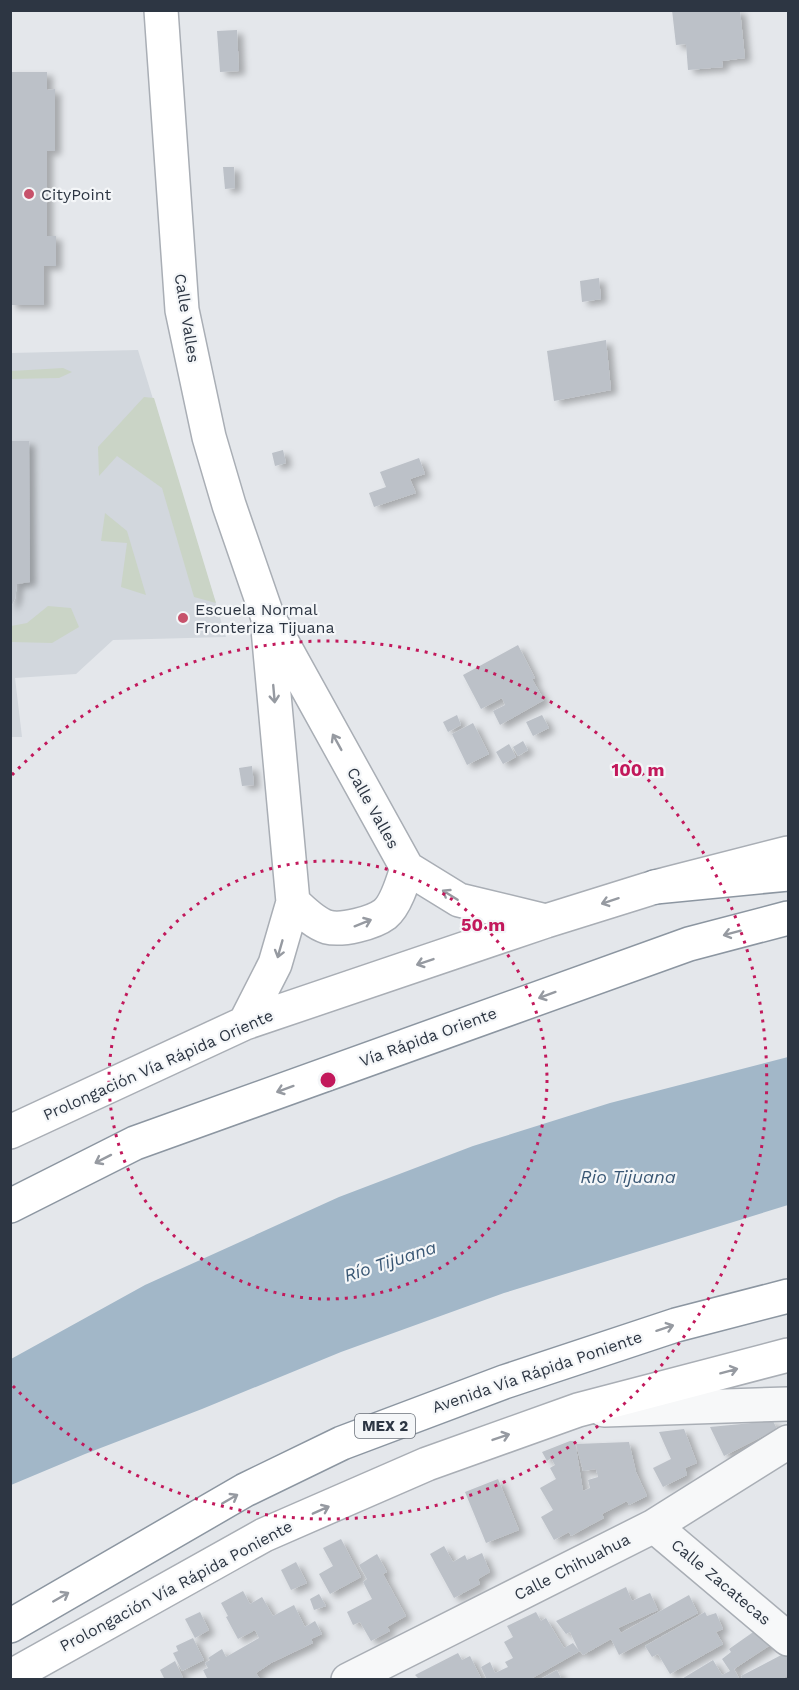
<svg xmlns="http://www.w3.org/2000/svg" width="799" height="1690" font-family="'Work Sans',sans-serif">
  <defs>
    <filter id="shadow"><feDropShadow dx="6" dy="4" stdDeviation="3" flood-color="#0004"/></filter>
  </defs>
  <rect width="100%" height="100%" fill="#e4e7eb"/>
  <path fill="#d2d7dd" d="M138,350L226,637L113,640L76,674L15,678L22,737H11V353Z"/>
  <path fill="#cad4c6" d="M63,368L72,372L59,378L11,379V371Z
    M144,397L154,398L216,603L194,597L162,488L117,456L99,476L98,447Z
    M105,513L127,531L146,595L121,587L127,543L101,541Z
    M48,606L71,608L79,627L52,643L11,642V626L27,623Z"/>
  <path fill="#a2b7c8" d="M788,1057V1205L504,1293L341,1352L202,1409L85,1454L11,1485V1359L145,1285L339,1197L473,1146L610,1103Z"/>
  <path fill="#bcc1c8" filter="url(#shadow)" d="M672,10H740L745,58L722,61L723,67L688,70L686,44L676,45Z
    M237,30L239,71L220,72L217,31Z
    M10,72H47V90L55,89V151H47V236H56V266H44V305H10Z
    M223,167H234L235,188L225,189Z
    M599,278L601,299L582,302L580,281Z
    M606,340L611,390L554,401L547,351Z
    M10,441H29L30,582L17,584L15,599L10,608Z
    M283,450L286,463L275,466L272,453Z
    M419,458L425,474L410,479L416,493L374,507L369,493L386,487L380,472Z
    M518,645L535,678L532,679L544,700L500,725L493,711L505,705L502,698L481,709L463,675Z
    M457,715L461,725L448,732L443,722Z
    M542,715L549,728L533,736L526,722Z
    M473,723L489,754L467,765L452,734Z
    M523,741L528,750L518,756L513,747Z
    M509,744L516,757L503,764L496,752Z
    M252,766L254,785L242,786L239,768Z
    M773,1421L777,1429L724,1456L710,1427Z
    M684,1429L697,1463L685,1468L687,1475L663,1487L653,1468L671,1459L659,1432Z
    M570,1441H575L583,1491L590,1488L588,1480L598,1477L596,1469L583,1471L576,1444L629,1442L636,1472L647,1496L629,1505L627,1501L602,1514L604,1518L589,1526L571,1536L569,1532L554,1540L541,1517L553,1510L540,1488L556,1479L550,1468L555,1465L551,1458L547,1461L542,1452Z
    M498,1479L519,1530L486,1543L465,1492Z
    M341,1539L361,1577L330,1594L319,1574L333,1566L323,1548Z
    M444,1546L453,1562L465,1555L467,1560L482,1553L490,1572L478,1579L480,1584L454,1598L430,1554Z
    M377,1554L387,1572L383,1574L406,1616L387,1627L390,1631L371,1641L360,1622L353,1625L347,1612L372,1599L363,1582L367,1579L359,1565Z
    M296,1562L307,1583L291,1590L281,1570Z
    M626,1587L632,1601L650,1593L658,1610L618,1628L621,1633L689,1595L698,1613L619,1655L611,1639L583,1655L580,1651L529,1680H487L481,1667L490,1662L495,1673L508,1667L505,1662L513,1658L504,1642L513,1637L507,1626L536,1612L541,1621L546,1618L564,1648L573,1643L579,1651L570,1632L566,1634L556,1621Z
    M243,1591L250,1604L262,1597L273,1616L294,1605L305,1627L315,1621L322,1634L311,1639L313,1643L271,1663L256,1673L260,1679L258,1680H208L203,1670L208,1668L205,1663L210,1660L208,1658L222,1649L226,1657L259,1638L255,1630L238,1639L226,1617L228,1616L221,1603Z
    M319,1594L326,1606L314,1610L310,1599Z
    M200,1612L209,1630L195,1638L185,1619Z
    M705,1612L707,1616L716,1613L723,1629L716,1632L723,1644L670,1674L658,1654L652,1657L645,1646Z
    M759,1628L775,1642L734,1669L740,1680H680L713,1660L722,1675L730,1671L722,1659L731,1652L729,1649Z
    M193,1638L204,1660L182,1671L173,1653L178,1651L176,1646Z
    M787,1652L788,1675L781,1680H743L741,1676Z
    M458,1653L462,1660L470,1656L482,1680H420L415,1675Z
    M175,1661L184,1680H165L160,1670Z
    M557,1670L562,1680H539Z"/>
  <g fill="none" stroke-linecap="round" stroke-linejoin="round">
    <g stroke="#a9aeb5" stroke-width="36">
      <path id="street" d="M604,1410L788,1404
        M654,1526L788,1639
        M348,1680L654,1526L788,1442"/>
    </g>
    <g stroke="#a9aeb5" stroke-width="36">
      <path id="secondary" d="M161,10L182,310L209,437L229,505L267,615L407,868L459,900L546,921
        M293,902C303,911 314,923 327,927C342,931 373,923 385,914C396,905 403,881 407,868
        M245,1023L275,964L293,902L268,629
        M10,1132L245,1023L546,921L655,887L788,853
        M10,1677L264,1535L427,1464L578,1410L788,1355"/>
    </g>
    <g stroke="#8c96a1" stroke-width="36">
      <path id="highway" d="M655,887L788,874
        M10,1206L135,1143L689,944L788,918
        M10,1626L245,1490L342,1443L504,1382L676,1325L788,1296"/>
    </g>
    <use href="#street" stroke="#f7f8f9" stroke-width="33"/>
    <use href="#secondary" stroke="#fff" stroke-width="33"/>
    <use href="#highway" stroke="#fff" stroke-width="33"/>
  </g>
  <defs><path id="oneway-shaft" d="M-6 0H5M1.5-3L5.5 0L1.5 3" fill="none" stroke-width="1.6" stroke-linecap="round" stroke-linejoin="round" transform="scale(1.5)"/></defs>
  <g stroke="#969aa1">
    <use href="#oneway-shaft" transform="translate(274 694) rotate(85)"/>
    <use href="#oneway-shaft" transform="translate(337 742) rotate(-119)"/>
    <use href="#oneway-shaft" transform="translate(450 895) rotate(-148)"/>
    <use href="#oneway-shaft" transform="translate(610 901) rotate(162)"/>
    <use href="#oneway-shaft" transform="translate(363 923) rotate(-22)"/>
    <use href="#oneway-shaft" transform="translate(732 933) rotate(165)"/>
    <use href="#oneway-shaft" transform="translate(280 949) rotate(106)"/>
    <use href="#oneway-shaft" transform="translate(425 962) rotate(161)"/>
    <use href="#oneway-shaft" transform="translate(547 995) rotate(160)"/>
    <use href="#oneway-shaft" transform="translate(285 1089) rotate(160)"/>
    <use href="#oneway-shaft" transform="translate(103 1159) rotate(153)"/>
    <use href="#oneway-shaft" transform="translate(665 1328) rotate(-18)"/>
    <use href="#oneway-shaft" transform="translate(729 1371) rotate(-15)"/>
    <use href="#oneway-shaft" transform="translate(501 1437) rotate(-19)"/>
    <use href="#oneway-shaft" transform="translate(230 1499) rotate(-30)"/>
    <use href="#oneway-shaft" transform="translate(321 1510) rotate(-24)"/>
    <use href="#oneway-shaft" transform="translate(61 1597) rotate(-30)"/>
  </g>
  <g fill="none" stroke="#c2185b" stroke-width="3" stroke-dasharray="3 6">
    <circle cx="328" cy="1080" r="219"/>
    <path d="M12 775A439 439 0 1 1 12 1385"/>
  </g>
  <g fill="#c7526b" stroke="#f4f6f8" stroke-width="2">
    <circle cx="29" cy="194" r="6"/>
    <circle cx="183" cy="618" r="6"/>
  </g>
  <g text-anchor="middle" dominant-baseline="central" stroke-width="4.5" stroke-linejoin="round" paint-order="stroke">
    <rect fill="#f4f6f8" stroke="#697079" stroke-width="1.5" x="355" y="1414" width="60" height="24" rx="4.5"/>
    <g font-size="15" font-weight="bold" fill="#2d3643">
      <text x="385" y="1426">MEX 2</text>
    </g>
    <g font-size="16" fill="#2d3643" stroke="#f4f6f8" text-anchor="start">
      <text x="41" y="194">CityPoint</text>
      <text x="195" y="609">Escuela Normal<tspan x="195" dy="18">Fronteriza Tijuana</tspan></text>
    </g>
    <g font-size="16" fill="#2d3643" stroke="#f4f6f8">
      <text transform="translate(187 318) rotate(81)">Calle Valles</text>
      <text transform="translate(373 808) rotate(61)">Calle Valles</text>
      <text transform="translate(428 1037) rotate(-20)">Vía Rápida Oriente</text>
      <text transform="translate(158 1065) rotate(-24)">Prolongación Vía Rápida Oriente</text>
      <text transform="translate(537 1372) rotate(-19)">Avenida Vía Rápida Poniente</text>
      <text transform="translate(572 1567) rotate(-27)">Calle Chihuahua</text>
      <text transform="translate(721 1582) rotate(40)">Calle Zacatecas</text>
      <text transform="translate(176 1586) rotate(-28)">Prolongación Vía Rápida Poniente</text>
    </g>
    <g font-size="18" font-style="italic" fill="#395774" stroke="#f4f6f8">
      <text x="628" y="1176">Rio Tijuana</text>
      <text transform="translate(390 1261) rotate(-18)">Río Tijuana</text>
    </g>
  </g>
  <circle cx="328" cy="1080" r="9" fill="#c2185b" stroke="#f4f6f8" stroke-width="3"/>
  <g font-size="18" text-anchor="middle" font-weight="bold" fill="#c2185b" stroke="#f4f6f8" stroke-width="4.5" stroke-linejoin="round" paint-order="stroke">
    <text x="638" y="776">100 m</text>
    <text x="483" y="931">50 m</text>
  </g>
  <rect width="799" height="1690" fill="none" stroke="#2d3643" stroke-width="24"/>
</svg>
